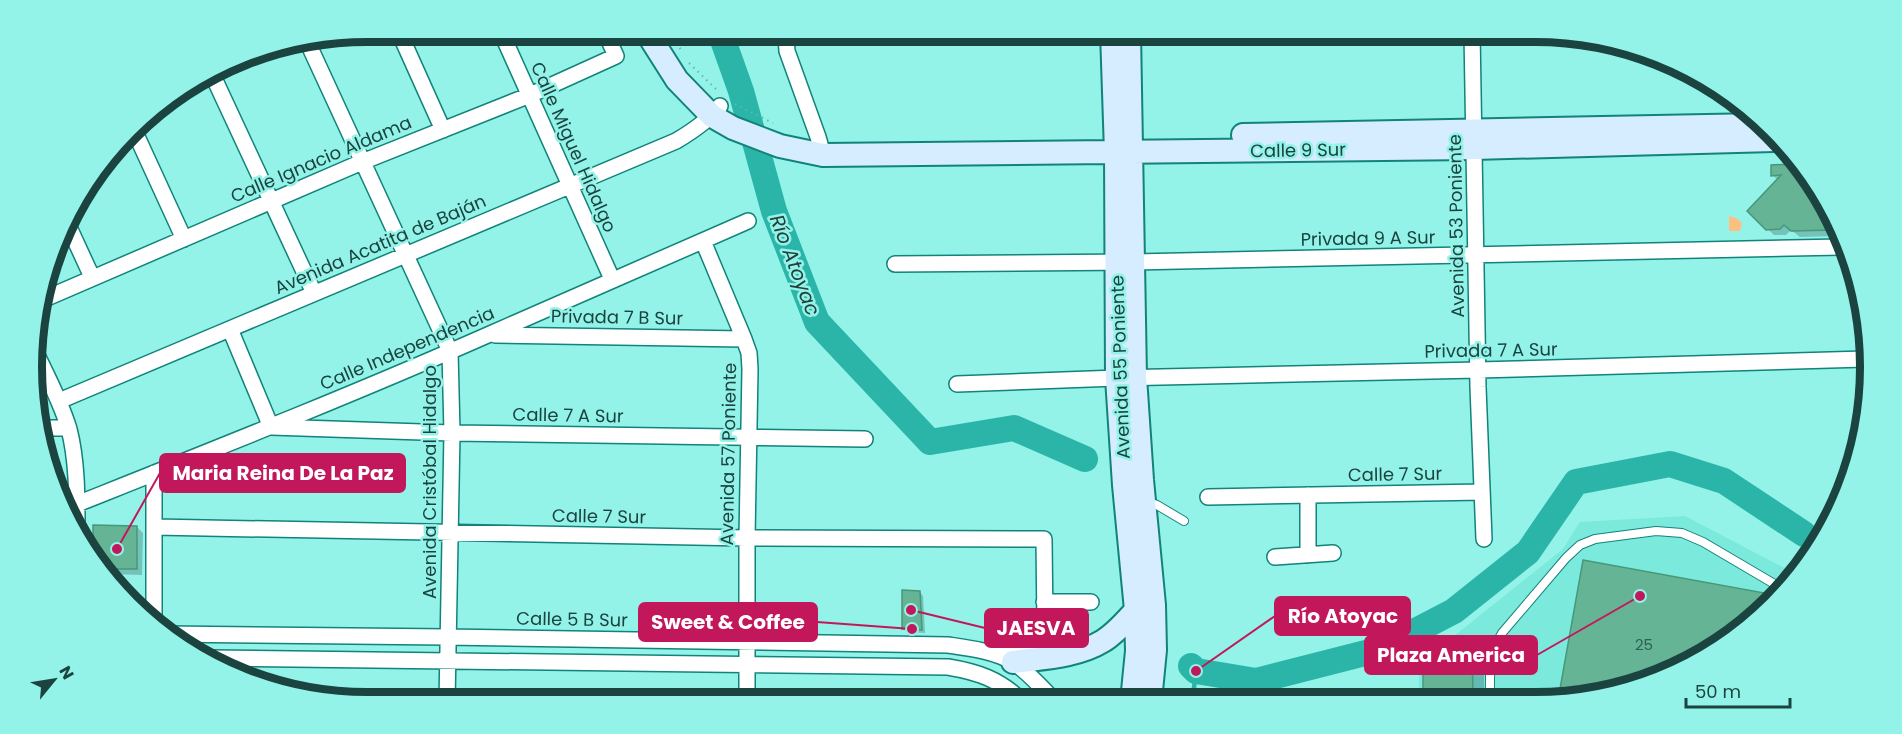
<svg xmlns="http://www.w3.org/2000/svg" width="1902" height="734" font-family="Poppins,sans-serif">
  <rect width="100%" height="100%" fill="#93f3e8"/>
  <path fill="#7ce9dd" d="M1685,516L1796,574L1756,619L1683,668L1579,700H1419V664L1563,549L1580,522Z"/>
  <path fill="#fcbf82" d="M1729,216L1736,218L1742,223L1740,231H1729Z"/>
  <path fill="#0003" d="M1797,166L1826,200L1838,236L1800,237L1791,230L1786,235H1774L1749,211L1778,180L1772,175Z
    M95,526L137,527L143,533L142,575L107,574L94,560Z
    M920,592L923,596L925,633L907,632L903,628Z
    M1769,596L1773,600L1756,619L1683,668L1579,700Z
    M1472,640L1484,652V700H1425L1424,671Z"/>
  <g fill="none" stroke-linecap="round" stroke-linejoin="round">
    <path stroke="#2bb5a9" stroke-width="4.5" d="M1195,701L1193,696L1196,671"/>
    <path stroke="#2bb5a9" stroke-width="26" d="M720,32L741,91L774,211L817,322L930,442L1014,428L1085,459
      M1191,666L1196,671L1256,681L1381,649L1454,611L1528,552L1576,482L1670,464L1724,481L1804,534"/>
  </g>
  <path fill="#64b495" stroke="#47987a" stroke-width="1.5" d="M1793,162L1826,200L1836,230L1791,231L1784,225L1780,229L1766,230L1747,211L1781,175L1771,176V165L1791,164Z
    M93,525L137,526V569H102L93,558Z
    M1583,560L1770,594L1768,606L1756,619L1683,668L1579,700H1558Z
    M902,590L920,591L922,630L902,629Z
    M1472,638L1473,700H1423V670Z"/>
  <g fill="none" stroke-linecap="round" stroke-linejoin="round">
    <g stroke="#11837a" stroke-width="10">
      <path id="service" d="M1146,501L1157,505L1184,521
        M1490,700C1490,674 1488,656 1502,633L1566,558L1580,545L1595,539L1656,531L1682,533L1703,542L1783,589"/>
    </g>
    <g stroke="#11837a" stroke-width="18">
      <path id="minor" d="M399,32L443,130
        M501,32L612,279
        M790,32L786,38L787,51L818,137L823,155
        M1472,32L1478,387L1484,539
        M307,41L450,351L452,433L447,702
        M213,76L314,293
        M134,130L184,239
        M68,225L92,277
        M703,241L744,339L749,353L750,369L747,538V702
        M895,264L1134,262L1842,247
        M42,300L362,162L530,95L616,56L605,32
        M230,329L271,427L452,433L865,439
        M495,335L744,339
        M35,351C47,376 61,402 69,429C77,460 77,495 77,527
        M957,384L1117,378L1478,370L1865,359
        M59,401L676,141C693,131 708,121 720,106
        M38,428H68
        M1308,495V555
        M1208,497L1482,492
        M77,504C215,449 354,394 490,334C576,297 662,258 748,221
        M155,527L747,538L1044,539L1045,629C1034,651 1019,651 997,655
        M1275,557L1333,553
        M1044,602H1091
        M154,624V473
        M164,634L447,637L948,645C969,648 994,651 1013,662C1028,672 1042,688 1055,701
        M212,658L948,667C978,672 999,679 1022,701"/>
    </g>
    <g stroke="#11837a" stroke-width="26">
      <path id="secondary" d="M649,32L651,39L677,80L712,116L733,128L780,146L823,155L1474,148L1774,140
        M1112,32L1116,152L1117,378L1124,485L1136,610L1137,651L1132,701
        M1129,32L1135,377L1142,480L1154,605L1155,650L1150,701
        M1243,135L1759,125
        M1013,662C1042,658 1077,657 1103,641C1116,633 1126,621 1136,610"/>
    </g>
    <path stroke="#68b4ac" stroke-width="2" stroke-dasharray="1.5 4.5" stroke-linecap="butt" d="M671,32L681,50
      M689,63L719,92
      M735,104L773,123"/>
    <use href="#service" stroke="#fff" stroke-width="8"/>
    <use href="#minor" stroke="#fff" stroke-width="15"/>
    <use href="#secondary" stroke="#d6ecff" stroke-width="22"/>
  </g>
  <g text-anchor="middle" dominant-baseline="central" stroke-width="5" stroke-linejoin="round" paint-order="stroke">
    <g font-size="15" fill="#2d6055">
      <text x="1644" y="644">25</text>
    </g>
    <g font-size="18" fill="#1b4440" stroke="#93f3e8">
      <text transform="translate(574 147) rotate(66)">Calle Miguel Hidalgo</text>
      <text transform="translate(1298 150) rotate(-1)">Calle 9 Sur</text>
      <text transform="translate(321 159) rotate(-23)">Calle Ignacio Aldama</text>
      <text transform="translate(1456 226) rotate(-91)">Avenida 53 Poniente</text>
      <text transform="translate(1368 238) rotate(-1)">Privada 9 A Sur</text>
      <text transform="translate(380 244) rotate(-23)">Avenida Acatita de Baján</text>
      <text transform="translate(617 317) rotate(1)">Privada 7 B Sur</text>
      <text transform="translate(407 348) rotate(-23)">Calle Independencia</text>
      <text transform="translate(1491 350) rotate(-1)">Privada 7 A Sur</text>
      <text transform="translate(1120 367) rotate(-92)">Avenida 55 Poniente</text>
      <text transform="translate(568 415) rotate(1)">Calle 7 A Sur</text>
      <text transform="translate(728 454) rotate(-89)">Avenida 57 Poniente</text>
      <text transform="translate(1395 474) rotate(-1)">Calle 7 Sur</text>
      <text transform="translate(429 482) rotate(-90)">Avenida Cristóbal Hidalgo</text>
      <text transform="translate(599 516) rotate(1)">Calle 7 Sur</text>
      <text transform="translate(572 619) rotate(1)">Calle 5 B Sur</text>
    </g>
    <g font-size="20" font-style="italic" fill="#24403d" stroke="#93f3e8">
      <text transform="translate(795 265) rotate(69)">Río Atoyac</text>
    </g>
  </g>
  <path d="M0 0H1902V734H0ZM367 42H1535A325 325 0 0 1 1860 367V367A325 325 0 0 1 1535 692H367A325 325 0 0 1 42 367V367A325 325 0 0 1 367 42Z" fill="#93f3e8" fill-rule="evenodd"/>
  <path fill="none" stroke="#1b4440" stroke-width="8" d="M367 42H1535A325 325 0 0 1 1860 367V367A325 325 0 0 1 1535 692H367A325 325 0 0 1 42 367V367A325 325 0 0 1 367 42Z"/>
  <path fill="none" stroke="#c2185b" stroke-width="2" d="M117 549L160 473M1196 671L1275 616M912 629L817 622M911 610L985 628M1640 596L1537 655"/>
  <g fill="#c2185b" stroke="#93f3e8" stroke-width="2">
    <circle cx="117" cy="549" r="6"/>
    <circle cx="1196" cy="671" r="6"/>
    <circle cx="912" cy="629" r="6"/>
    <circle cx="911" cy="610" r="6"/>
    <circle cx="1640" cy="596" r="6"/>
  </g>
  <g fill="#c2185b" stroke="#c2185b" stroke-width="2">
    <rect x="160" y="454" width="245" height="38" rx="6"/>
    <rect x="1275" y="597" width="135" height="38" rx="6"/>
    <rect x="639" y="603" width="178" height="38" rx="6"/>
    <rect x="985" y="609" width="103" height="38" rx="6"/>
    <rect x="1365" y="636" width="172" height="38" rx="6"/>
  </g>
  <g font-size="20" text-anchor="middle" font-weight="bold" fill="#fff">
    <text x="283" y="480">Maria Reina De La Paz</text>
    <text x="1343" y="623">Río Atoyac</text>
    <text x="728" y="629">Sweet &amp; Coffee</text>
    <text x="1036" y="635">JAESVA</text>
    <text x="1451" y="662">Plaza America</text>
  </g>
  <g transform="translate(54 680) rotate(60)" stroke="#93f3e8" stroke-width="4.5" paint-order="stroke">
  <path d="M0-4.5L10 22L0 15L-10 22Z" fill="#1b4440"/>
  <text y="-9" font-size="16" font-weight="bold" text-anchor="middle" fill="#1b4440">N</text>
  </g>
  <path d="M1686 698v9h104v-9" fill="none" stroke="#1b4440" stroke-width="3"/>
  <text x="1695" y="698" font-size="18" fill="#1b4440" stroke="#93f3e8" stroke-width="4.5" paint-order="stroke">50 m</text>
</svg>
